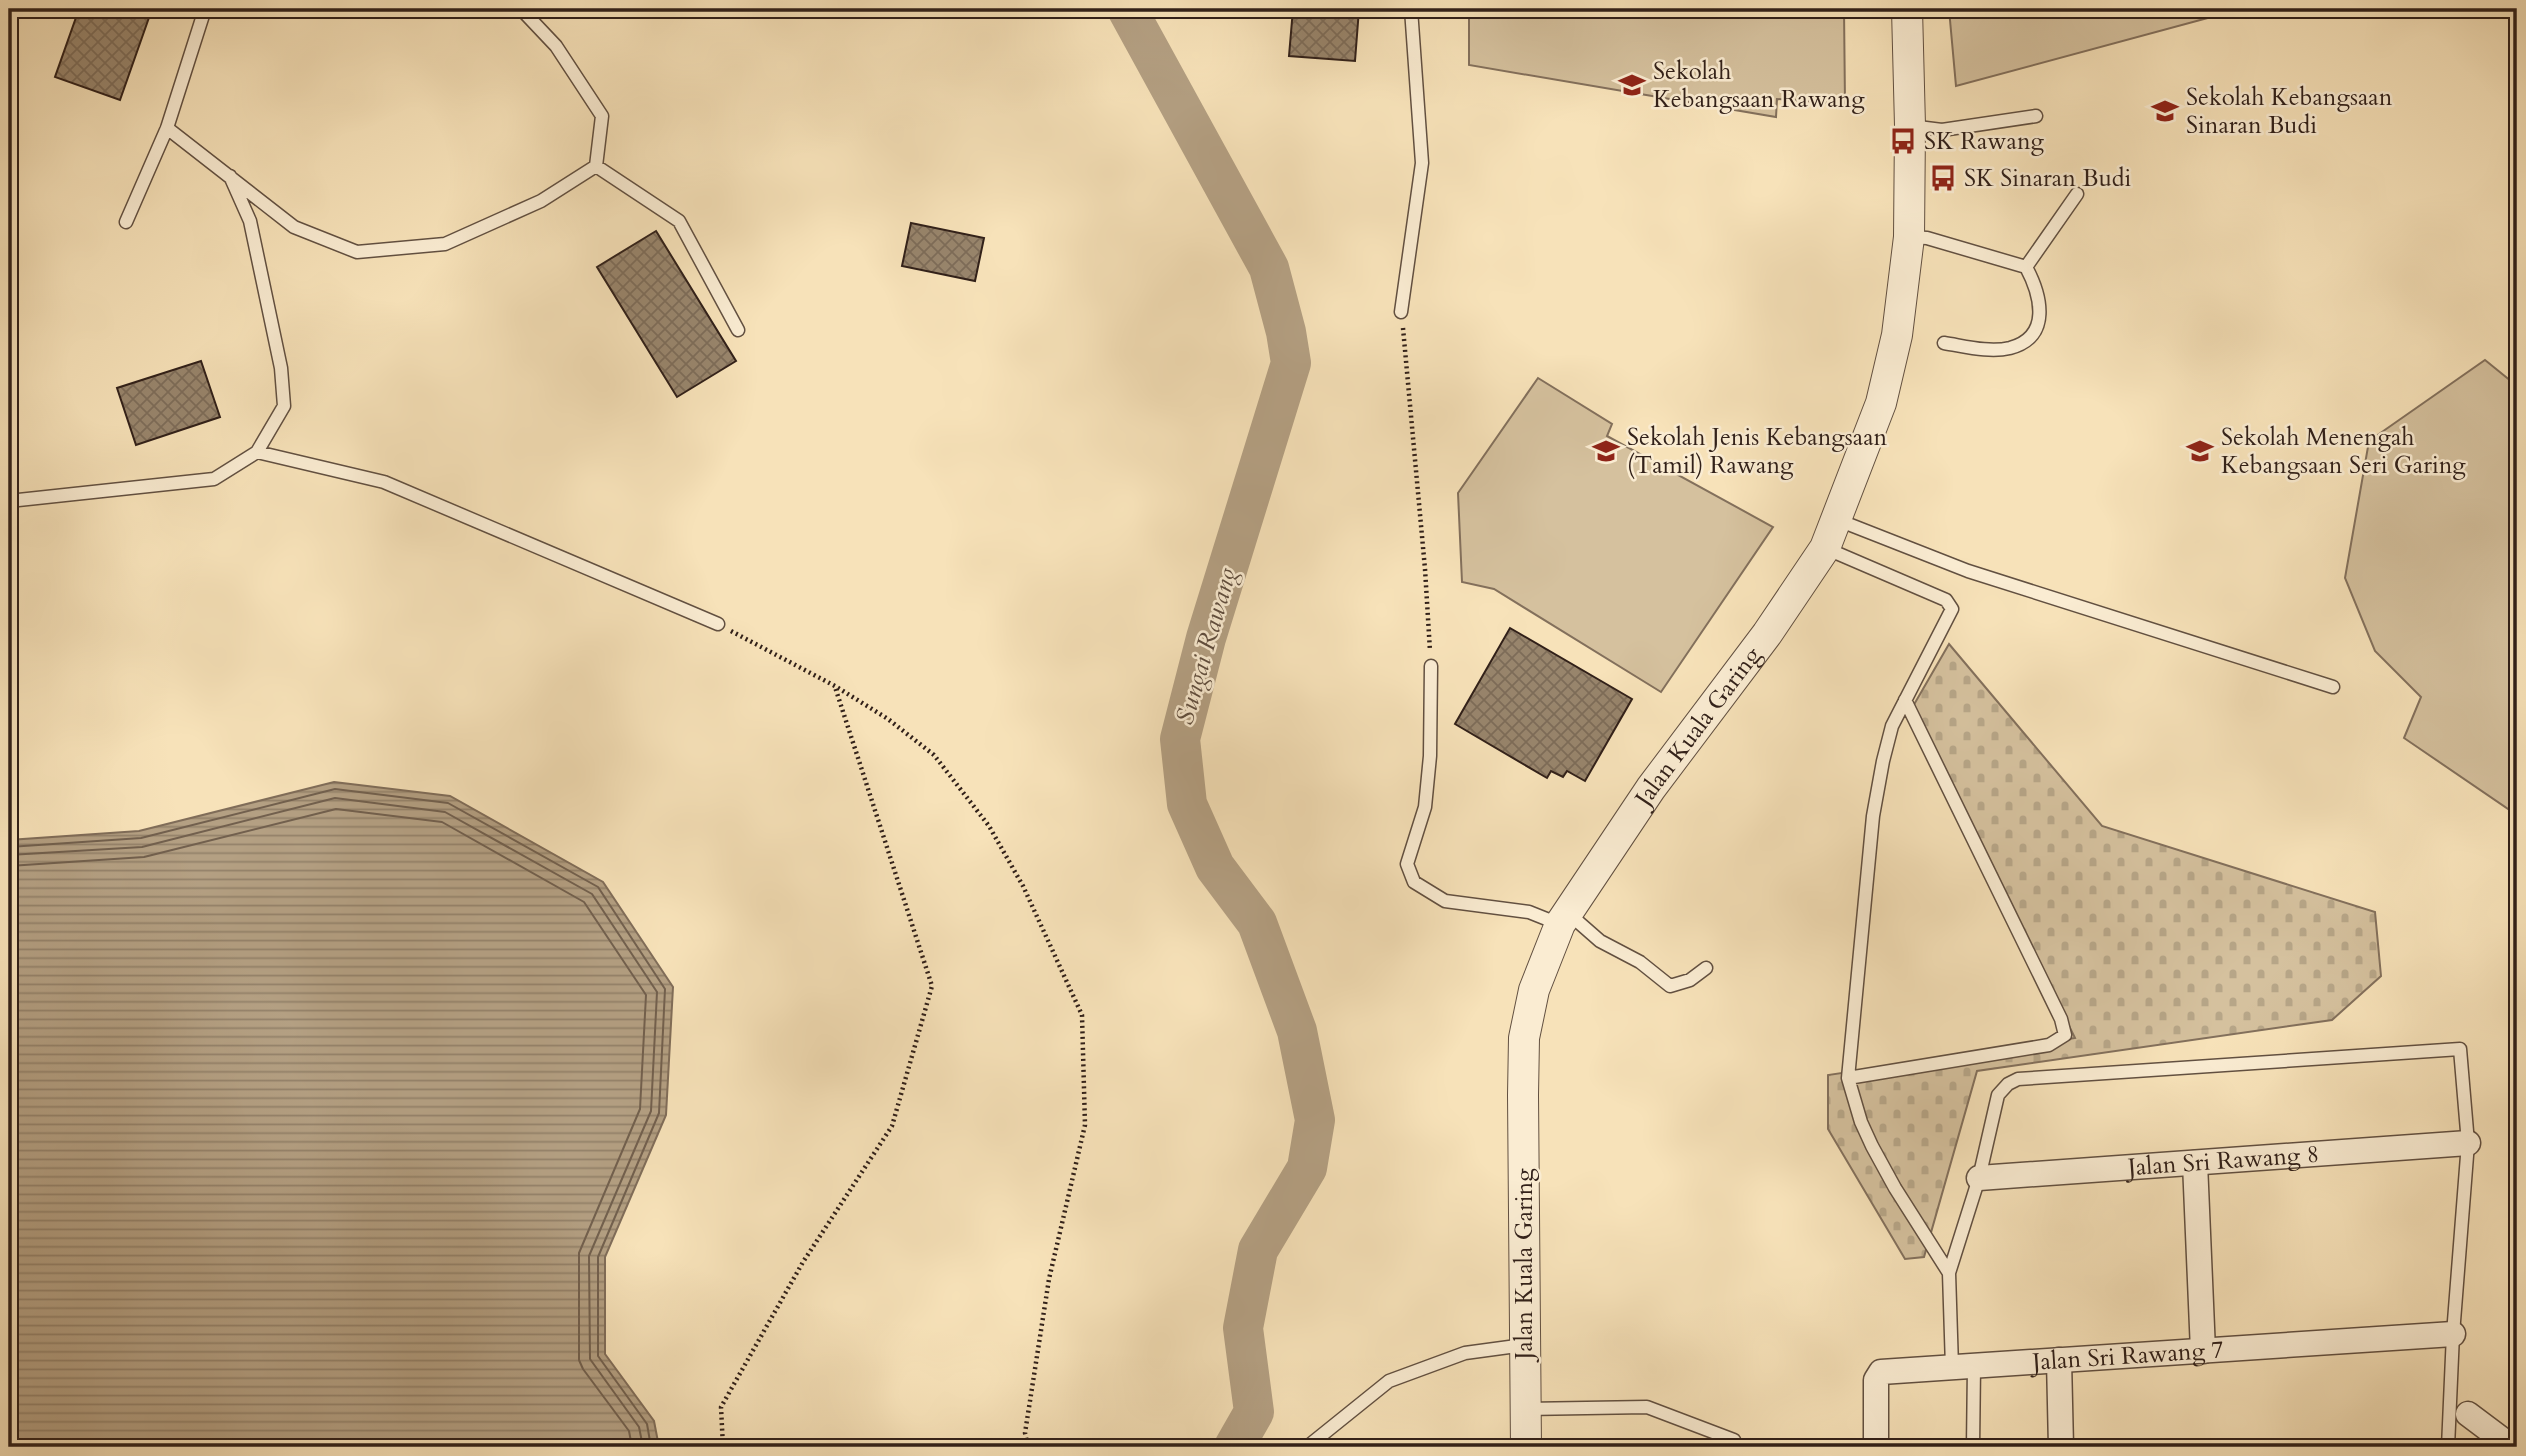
<svg xmlns="http://www.w3.org/2000/svg" width="2526" height="1456" font-family="Cardo,serif">
  <defs>
    <pattern id="cemetery-stones" width="16" height="16" patternUnits="userSpaceOnUse" patternTransform="scale(1.75)"><rect width="16" height="16" fill="#d5c19e"/><path d="M2 7V4a2 2 0 0 1 4 0v3zM10 15v-3a2 2 0 0 1 4 0v3z" fill="#b7a688"/></pattern>
    <pattern id="water-rules" width="6" height="5" patternUnits="userSpaceOnUse" patternTransform="scale(1.75)"><rect width="6" height="5" fill="#b4a083"/><path d="M0 2.5h6" fill="none" stroke="#93826a"/></pattern>
    <pattern id="building-cross-hatch" width="8" height="8" patternUnits="userSpaceOnUse" patternTransform="scale(1.75)"><rect width="8" height="8" fill="#98856c"/><path d="M0 0l8 8M0 8l8-8" fill="none" stroke="#7d6c58"/></pattern>
  </defs>
  <rect width="100%" height="100%" fill="#f7e2b9"/>
  <filter id="stains"><feTurbulence type="fractalNoise" baseFrequency=".00286" numOctaves="4"/><feColorMatrix values="0 0 0 0 .2 0 0 0 0 .09 0 0 0 0 .02 0 0 0 .5 -.17"/></filter>
  <radialGradient id="worn" r=".72"><stop offset=".6" stop-color="#630" stop-opacity="0"/><stop offset="1" stop-color="#630" stop-opacity=".3"/></radialGradient>
  <path fill="#d5c19e" stroke="#83705c" stroke-width="2" d="M1469,9H1844L1845,104L1777,99L1776,117L1469,65Z
    M1949,9H2241L1956,86Z
    M2485,360L2517,386V815L2404,738L2421,697L2375,651L2345,578L2369,441Z
    M1538,378L1612,424L1607,436L1773,527L1661,692L1494,589L1462,582L1458,493Z"/>
  <path fill="url(#cemetery-stones)" stroke="#83705c" stroke-width="2" d="M1949,644L2102,826L2375,912L2381,976L2332,1020L1977,1071L1924,1257L1905,1259L1828,1129V1075L2075,1038L1912,708Z"/>
  <path fill="url(#water-rules)" stroke="#806d59" stroke-width="2" d="M334,782L450,796L603,882L673,987L666,1115L605,1257V1354L654,1421L659,1447H9V840L139,831Z"/>
  <g fill="none" stroke-linecap="round" stroke-linejoin="round">
    <path stroke="#72604e" stroke-width="2" d="M9,847L141,838L335,789L448,803L598,887L665,989L659,1113L598,1257V1356L647,1424L651,1447
      M9,855L142,847L335,798L445,812L592,894L657,992L651,1111L589,1256L590,1359L639,1427L643,1447
      M9,866L144,857L336,809L442,822L584,902L646,995L640,1109L579,1253V1360L583,1369L629,1431L632,1447"/>
    <path stroke="#b4a083" stroke-width="40" d="M1127,9L1269,268L1286,332L1291,363L1206,638L1180,739L1187,804L1215,867L1257,923L1297,1031L1315,1120L1307,1168L1258,1250L1243,1328L1254,1412L1234,1447"/>
  </g>
  <path fill="url(#building-cross-hatch)" stroke="#312019" stroke-width="2" d="M79,9H152L120,100L55,77Z
    M1293,9H1359L1355,61L1289,56Z
    M911,223L984,238L975,281L902,266Z
    M656,231L736,361L677,397L597,267Z
    M201,361L220,417L136,445L117,388Z
    M1510,628L1632,699L1585,781L1567,771L1563,777L1551,771L1547,778L1455,724Z"/>
  <g fill="none" stroke-linecap="round" stroke-linejoin="round">
    <g stroke="#625041" stroke-width="15">
      <path id="service" d="M521,9L556,46L602,116L596,166L679,221L738,330
        M1910,126L1942,130L2036,116
        M167,128L294,227L357,252L445,244L541,201L596,166
        M126,222L167,128L205,9
        M1909,237L1927,238L2026,267C2041,295 2052,337 2010,348C1989,353 1964,346 1944,343
        M2026,267L2077,194
        M1401,312L1422,163L1411,9
        M257,452L384,482L718,624
        M9,501L214,479L257,452L284,406L281,368L250,221L230,176
        M1838,520L1968,571L2333,687
        M1825,548L1946,600L1952,609L1892,726L1883,761L1873,816L1848,1078L1861,1122L1872,1146L1895,1188L1949,1273
        M1431,666L1430,756L1425,807L1407,864L1414,882L1445,901L1529,912L1559,924
        M1568,913L1600,941L1640,962L1670,986L1690,980L1706,968
        M1848,1078L2049,1045L2065,1035L2061,1019L1905,700
        M1952,1367L1949,1273L1979,1178L1998,1095L2008,1084L2018,1079L2460,1049L2468,1143L2453,1334L2448,1447
        M1525,1409L1647,1407L1734,1440
        M1307,1447L1389,1381L1465,1353L1524,1345
        M1973,1447L1974,1366"/>
    </g>
    <g stroke="#625041" stroke-width="27">
      <g id="minor">
        <path d="M2195,1163L2203,1351"/>
        <path id="s1" d="M1979,1178L2468,1143"/>
        <path d="M2059,1360L2061,1447"/>
        <path d="M2468,1414L2512,1447"/>
        <path id="s2" d="M1876,1447V1380L1881,1372L2453,1334"/>
      </g>
    </g>
    <g stroke="#625041" stroke-width="32">
      <g id="tertiary">
        <path id="s3" d="M1526,1447L1523,1095L1524,1038L1534,990L1560,924L1651,788L1767,634L1825,548L1881,403L1897,335L1909,237L1910,126L1907,9"/>
      </g>
    </g>
    <path stroke="#312019" stroke-width="4.5" stroke-dasharray="2 3.5" stroke-linecap="butt" d="M1403,328L1425,569L1430,651
      M731,631L835,686L888,719L934,755L989,826L1023,886L1082,1015L1085,1125L1049,1279L1025,1433L1028,1447
      M723,1447L721,1407L803,1262L892,1126L932,986L835,687"/>
    <use href="#service" stroke="#faecd2" stroke-width="12"/>
    <use href="#minor" stroke="#faecd2" stroke-width="24"/>
    <use href="#tertiary" stroke="#faecd2" stroke-width="30"/>
  </g>
  <defs>
    <g id="school-bare" transform="scale(2.1)"><path d="M0-5L7-2L0 1L-7-2ZM-4 1L0 2.5L4 1V4Q0 6-4 4Z" fill="#8f2418" stroke="#faecd2" stroke-width="2.5" paint-order="stroke"/></g>
    <g id="bus-bare" transform="scale(2.1)"><path d="M-5-6H5V4H4V6H2V4H-2V6H-4V4H-5ZM-3.5-4V0h7V-4ZM-3.5 1.2v1.5H-2V1.2ZM2 1.2v1.5H3.5V1.2Z" fill="#8f2418" stroke="#faecd2" stroke-width="2.5" paint-order="stroke"/></g>
  </defs>
  <g fill-rule="evenodd">
    <use href="#school-bare" x="1632" y="85"/>
    <use href="#school-bare" x="2165" y="111"/>
    <use href="#bus-bare" x="1903" y="141"/>
    <use href="#bus-bare" x="1943" y="178"/>
    <use href="#school-bare" x="1606" y="451"/>
    <use href="#school-bare" x="2200" y="451"/>
  </g>
  <g text-anchor="middle" dominant-baseline="central" stroke-width="5" stroke-linejoin="round" paint-order="stroke">
    <g font-size="24" fill="#312019" stroke="#faecd2" text-anchor="start">
      <text x="1653" y="71">Sekolah<tspan x="1653" dy="28">Kebangsaan Rawang</tspan></text>
      <text x="2186" y="97">Sekolah Kebangsaan<tspan x="2186" dy="28">Sinaran Budi</tspan></text>
      <text x="1924" y="141">SK Rawang</text>
      <text x="1964" y="178">SK Sinaran Budi</text>
      <text x="1627" y="437">Sekolah Jenis Kebangsaan<tspan x="1627" dy="28">(Tamil) Rawang</tspan></text>
      <text x="2221" y="437">Sekolah Menengah<tspan x="2221" dy="28">Kebangsaan Seri Garing</tspan></text>
    </g>
    <g font-size="24" fill="#312019" stroke="#faecd2">
      <text stroke="none"><textPath href="#s3" startOffset="770">Jalan Kuala Garing</textPath></text>
      <text stroke="none"><textPath href="#s1" startOffset="245">Jalan Sri Rawang 8</textPath></text>
      <text transform="translate(1524 1264) rotate(-90)">Jalan Kuala Garing</text>
      <text stroke="none"><textPath href="#s2" startOffset="324">Jalan Sri Rawang 7</textPath></text>
    </g>
    <g font-size="26" font-style="italic" fill="#5f4d3e" stroke="#faecd2">
      <text transform="translate(1206 646) rotate(-74)">Sungai Rawang</text>
    </g>
  </g>
  <rect width="2526" height="1456" fill="none" stroke="#f7e2b9" stroke-width="35"/>
  <rect x="10" y="10" width="2505" height="1435" fill="none" stroke="#312019" stroke-width="3.5"/>
  <rect x="18" y="18" width="2491" height="1421" fill="none" stroke="#312019" stroke-width="2"/>
  <rect width="100%" height="100%" filter="url(#stains)"/>
  <rect width="100%" height="100%" fill="url(#worn)"/>
</svg>
